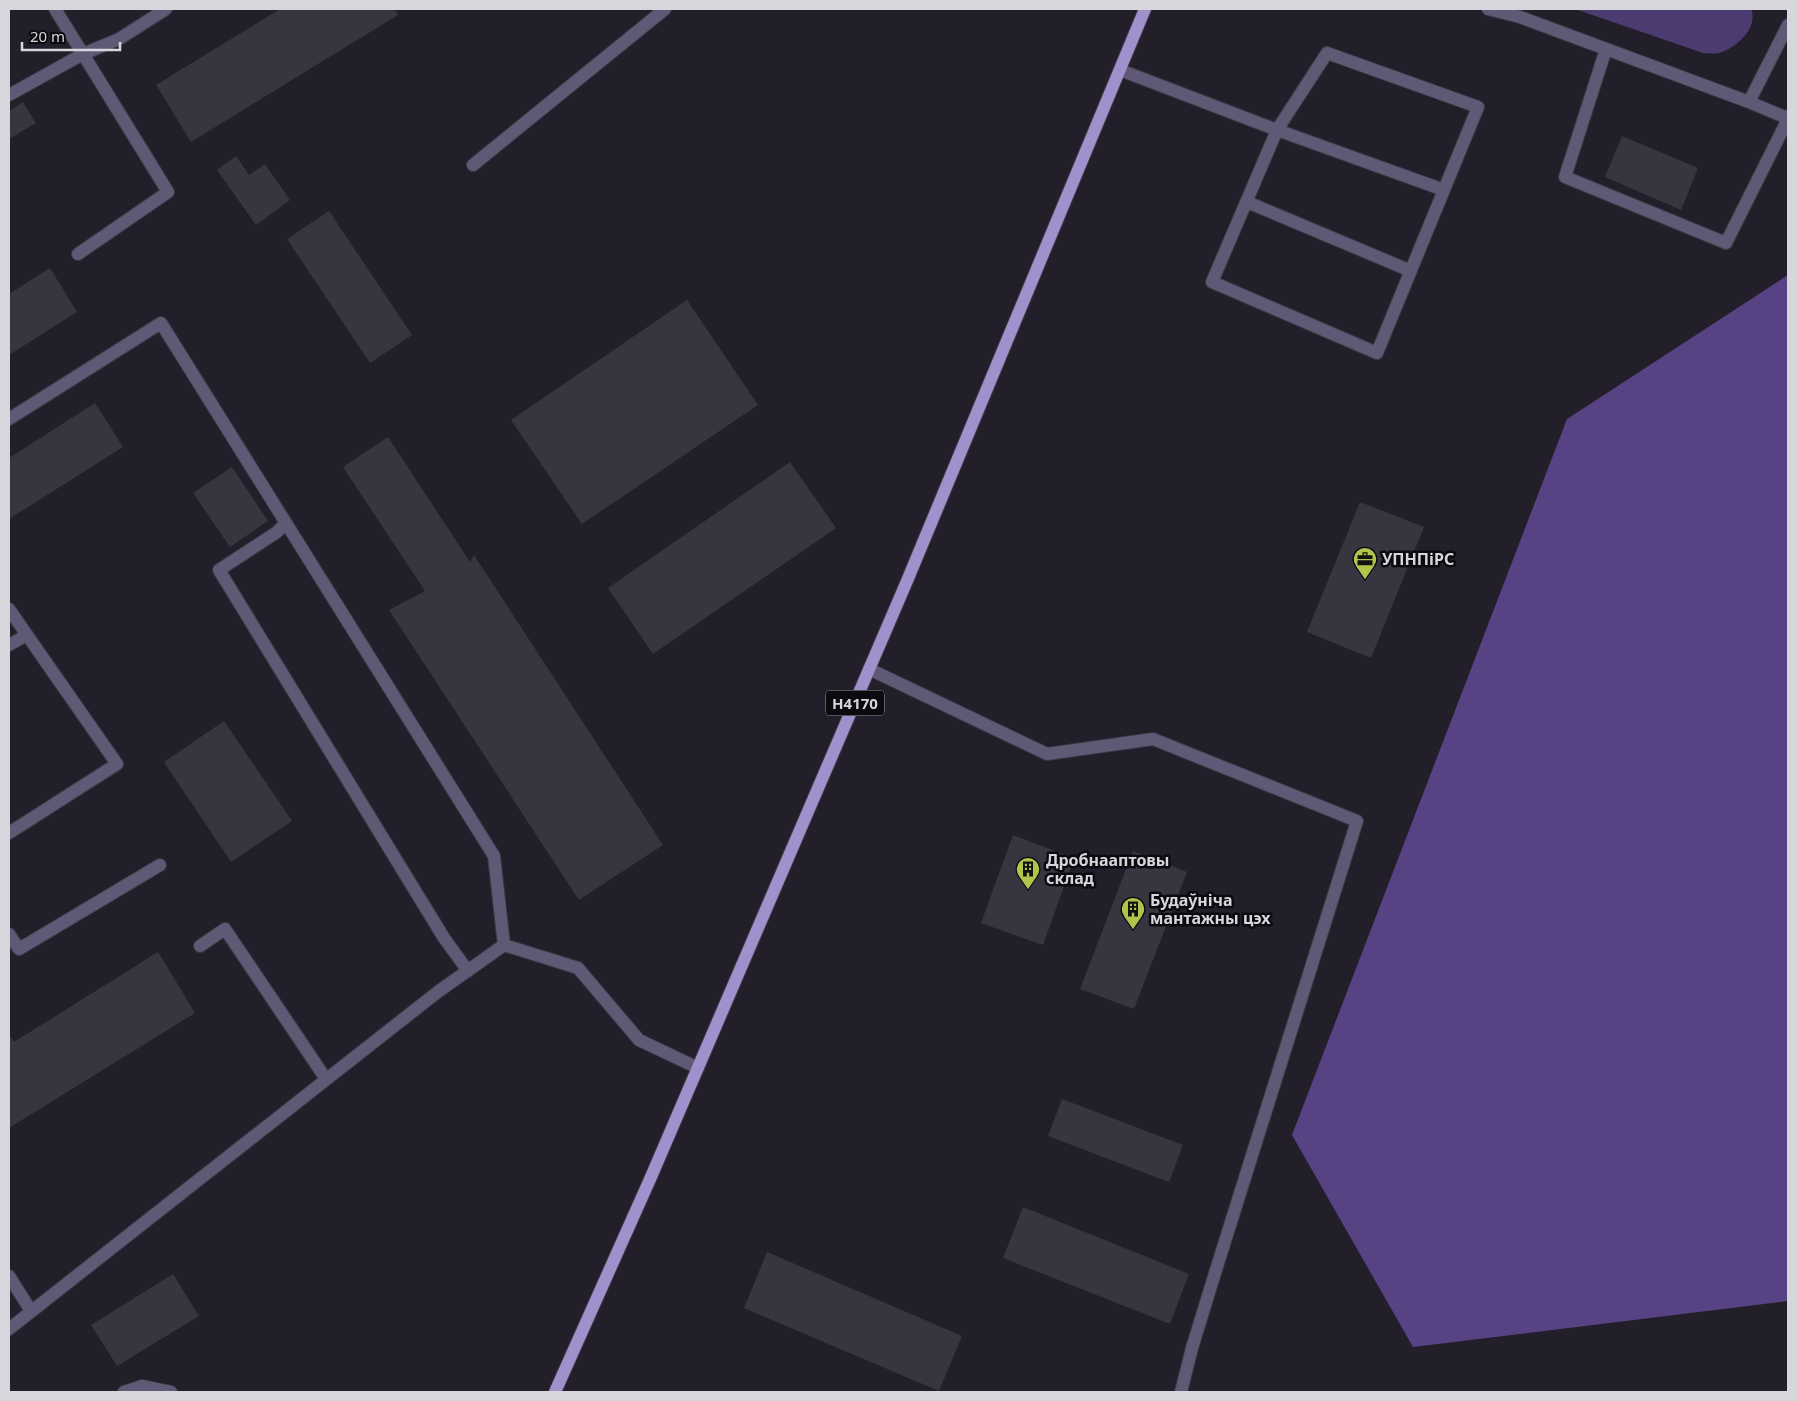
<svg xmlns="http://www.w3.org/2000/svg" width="1797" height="1401" font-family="'Noto Sans',sans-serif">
  <rect width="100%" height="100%" fill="#221f2a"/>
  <path fill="#4c3b70" d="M1575,9H1751C1759,28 1736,48 1719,53C1714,54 1708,53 1703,53Z"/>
  <path fill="#574383" d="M1788,275V1301L1413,1347L1292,1135L1567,419Z"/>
  <path fill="#383540" d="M280,9H394L398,15L191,142L156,85Z
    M23,102L36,123L9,139V111Z
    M1622,136L1698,168L1681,210L1605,177Z
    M236,156L249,175L265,164L290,200L256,225L217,170Z
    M329,211L412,335L370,363L287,239Z
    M50,268L77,312L9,355V294Z
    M687,300L758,405L582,524L511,420Z
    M95,403L123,447L9,519V458Z
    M388,437L470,562L474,555L663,845L579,900L389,610L425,591L343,467Z
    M790,462L836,528L653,654L608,588Z
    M232,467L268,521L230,547L193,493Z
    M1360,502L1424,527L1371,658L1307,632Z
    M224,721L292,821L231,862L164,762Z
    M1013,835L1074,858L1043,945L981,923Z
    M1133,851L1187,872L1134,1009L1080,989Z
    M158,952L195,1013L9,1128V1034L14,1042Z
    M1062,1099L1183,1145L1169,1182L1048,1136Z
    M1023,1207L1189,1274L1170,1324L1003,1258Z
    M767,1252L962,1336L939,1391L744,1308Z
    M173,1274L199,1316L117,1366L91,1325Z"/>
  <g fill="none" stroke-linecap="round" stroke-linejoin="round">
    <g stroke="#3b3943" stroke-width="14">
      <path id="service" d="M55,9L83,54L119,39L166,9
        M1488,9L1520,17L1749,102L1787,118L1788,116
        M1606,49L1565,177L1726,243L1788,119
        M1327,53L1478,107L1377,353L1212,282L1277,130Z
        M1120,70L1277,130L1444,190
        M9,95L83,54L168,192L78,254
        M1749,102L1788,25
        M473,165L665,9
        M1247,202L1411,271
        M9,419L161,323L494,856L504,945
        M286,523L277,532L219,570L444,938L468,971
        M9,609L27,635
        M9,645L27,635L117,764L9,833
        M869,669L1047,754L1153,739L1357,821L1215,1273L1192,1348L1181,1392
        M9,934L19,949L160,865
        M200,946L225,929L326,1079
        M9,1276L31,1311
        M9,1329L351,1060L439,991L504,945L578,968L639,1040L698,1068
        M124,1392L142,1386L171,1392"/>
    </g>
    <g stroke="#3b3943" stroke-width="14">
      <path id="primary" d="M555,1392L651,1177L907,581L1145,9"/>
    </g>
    <use href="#service" stroke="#605976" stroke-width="12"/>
    <use href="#primary" stroke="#a090cc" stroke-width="12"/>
  </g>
  <defs>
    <g id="office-pin" transform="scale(1.25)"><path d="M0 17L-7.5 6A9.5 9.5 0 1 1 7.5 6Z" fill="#b2c34b" stroke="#0b0a0f"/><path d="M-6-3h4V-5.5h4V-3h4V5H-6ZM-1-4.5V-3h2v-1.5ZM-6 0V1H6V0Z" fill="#111"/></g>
    <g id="building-pin" transform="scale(1.25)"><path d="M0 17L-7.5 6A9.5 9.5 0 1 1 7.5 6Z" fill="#b2c34b" stroke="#0b0a0f"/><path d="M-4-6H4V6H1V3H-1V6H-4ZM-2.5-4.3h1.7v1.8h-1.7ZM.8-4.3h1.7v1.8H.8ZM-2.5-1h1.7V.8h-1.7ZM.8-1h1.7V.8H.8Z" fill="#111"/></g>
  </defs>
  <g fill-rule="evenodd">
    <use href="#office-pin" x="1365" y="559"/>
    <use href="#building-pin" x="1028" y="869"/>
    <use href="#building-pin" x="1133" y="909"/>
  </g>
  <g text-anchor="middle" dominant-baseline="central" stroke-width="5" stroke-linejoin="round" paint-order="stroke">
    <rect fill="#0b0a0f" stroke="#9a999f" stroke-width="1" x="826" y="690.5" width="58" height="25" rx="4"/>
    <g font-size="15" font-weight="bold" fill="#d8d6dd">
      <text x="855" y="703">Н4170</text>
    </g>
    <g font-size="16" font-weight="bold" fill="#d8d6dd" stroke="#0b0a0f" text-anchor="start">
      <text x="1382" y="559">УПНПіРС</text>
      <text x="1046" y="860">Дробнааптовы<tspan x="1046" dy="18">склад</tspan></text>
      <text x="1150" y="900">Будаўніча<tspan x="1150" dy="18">мантажны цэх</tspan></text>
    </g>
  </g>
  <rect width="1797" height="1401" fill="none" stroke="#d8d6dd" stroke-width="20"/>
  <path d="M22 42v8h98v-8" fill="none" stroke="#d8d6dd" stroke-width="2.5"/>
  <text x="30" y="42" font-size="15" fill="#d8d6dd" stroke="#0b0a0f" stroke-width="4" paint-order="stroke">20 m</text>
</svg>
